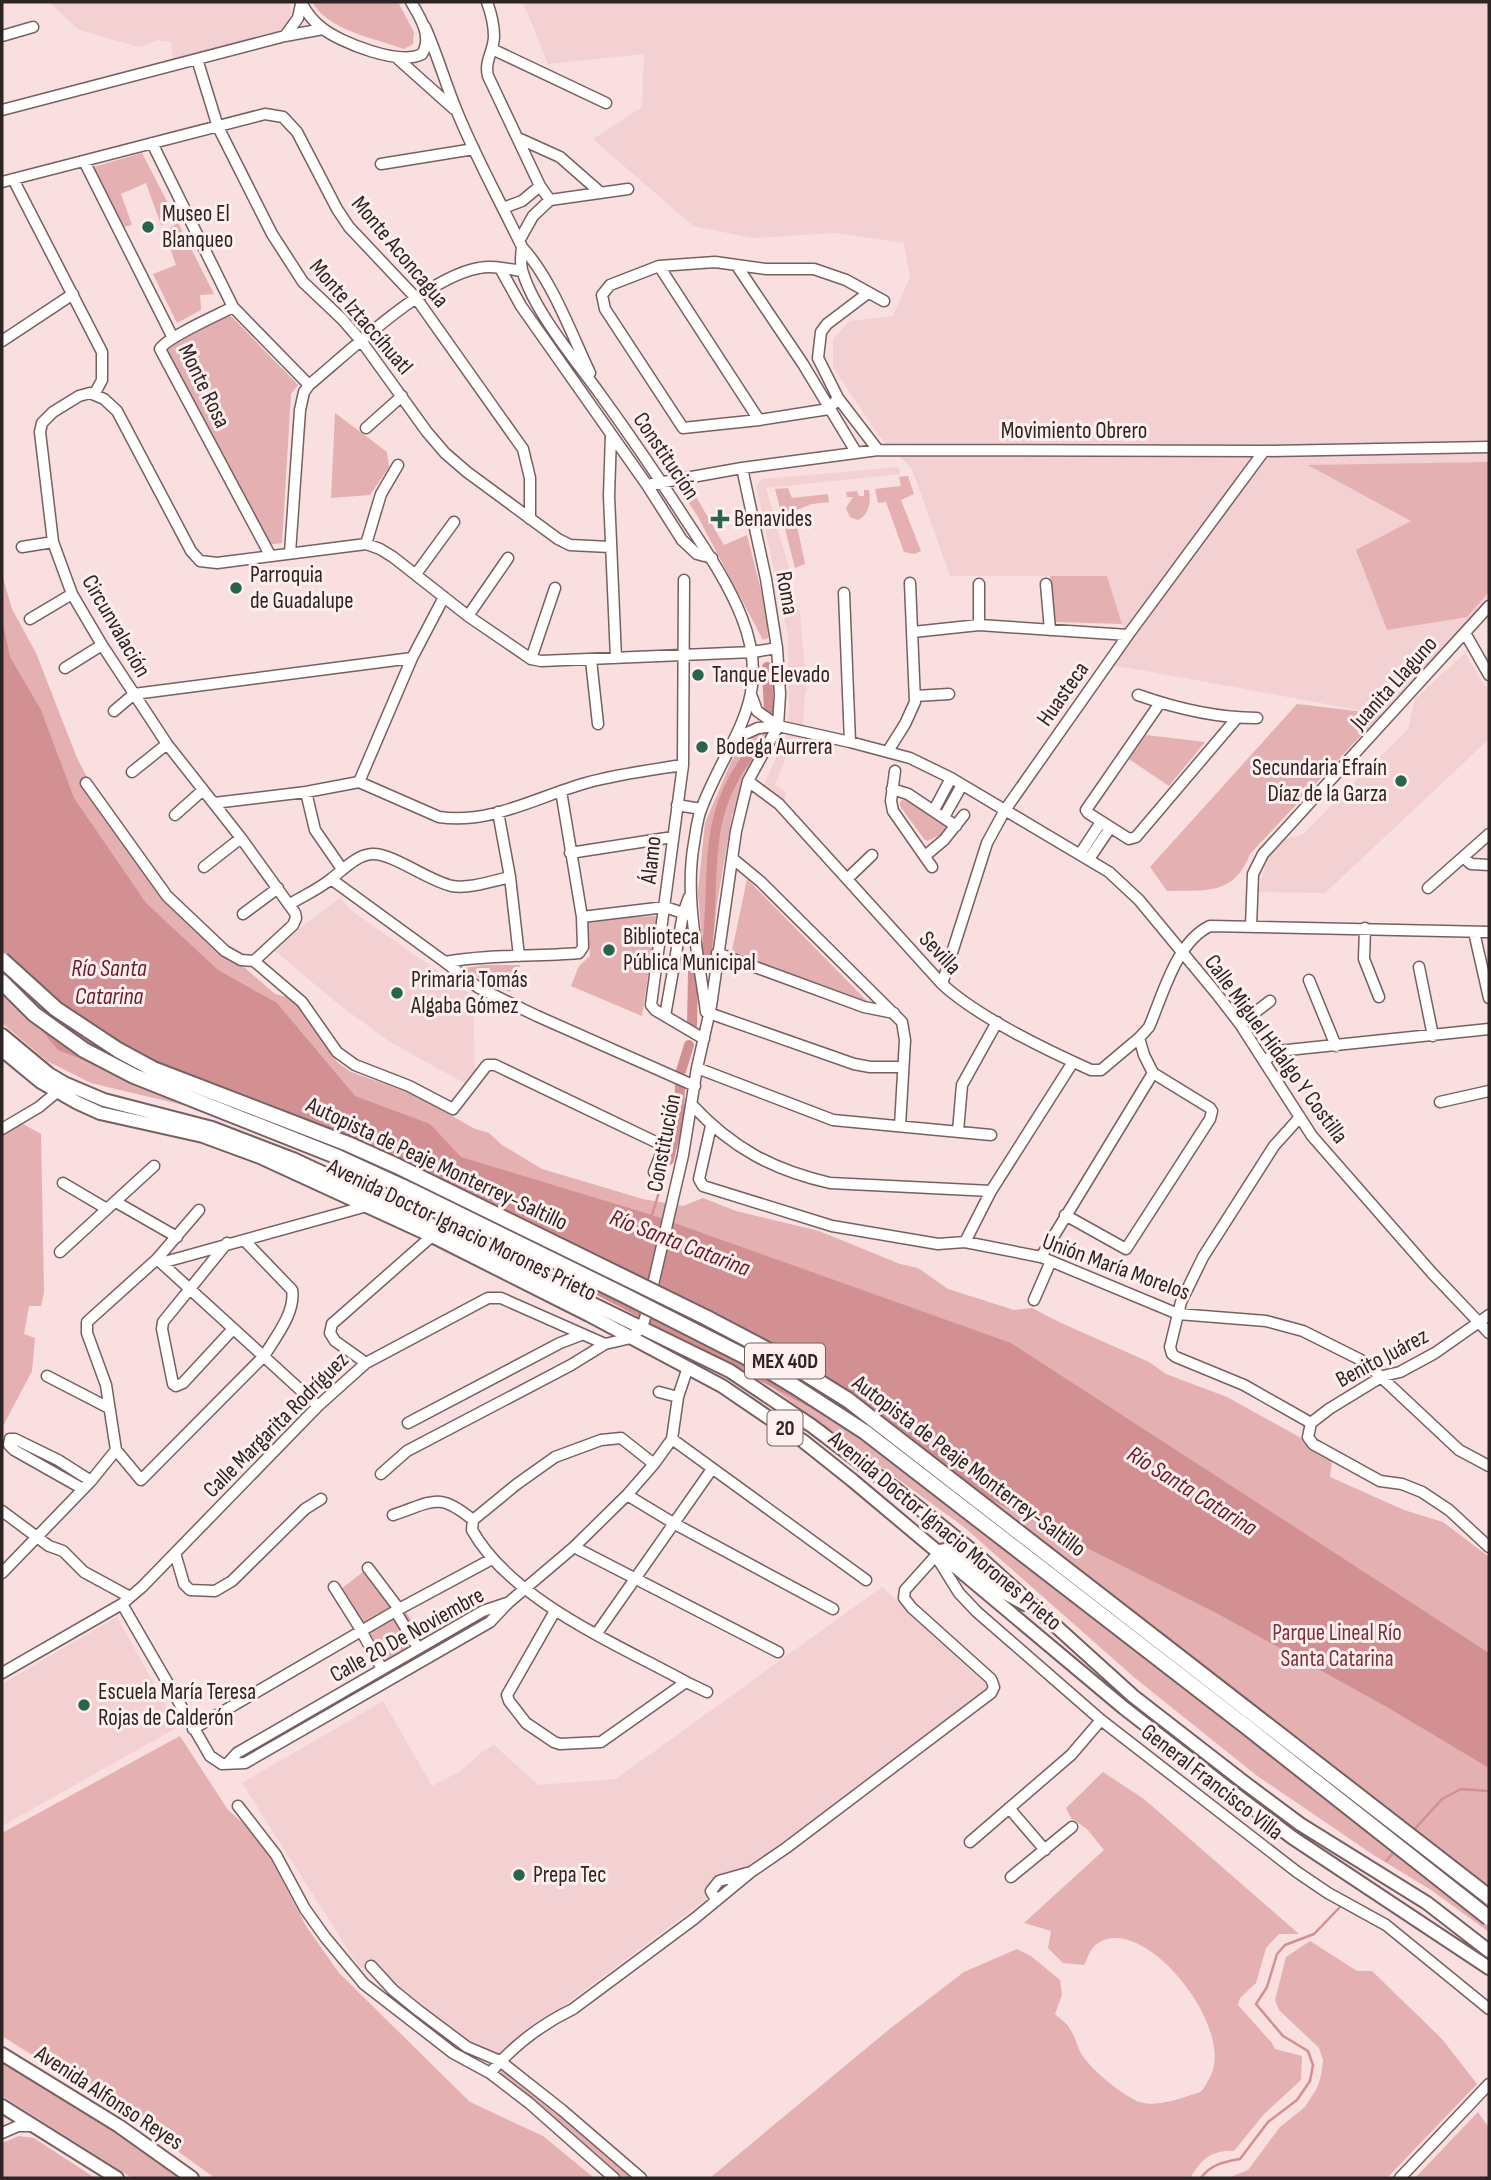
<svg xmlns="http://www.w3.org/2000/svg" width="1491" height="2180" font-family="'Sofia Sans Condensed',sans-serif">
  <rect width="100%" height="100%" fill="#f9dfdf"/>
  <path fill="#f3d0d1" d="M49,2H289L293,19L287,29L173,62L171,42L157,40L139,47L79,30Z
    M523,2H1489V597L1381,714L1107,664L1124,630L1107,576H950L912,469L879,436L833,367V339L850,321L893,316L910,277L904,243L835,233L753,238L693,226L593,139L642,107L644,54L548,64Z
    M899,467L900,474L766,488L790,572L792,592L800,614L807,692L805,694L802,742L794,757H786L775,785L786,792L784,802L762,789L785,737L789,712L788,635L756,486L762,479Z
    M1465,653L1484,685L1489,689V739L1325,893L1258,892L1267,859L1285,839L1302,835L1408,729L1415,699Z
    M340,898L352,911L473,996L475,1078L468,1085L390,1042L337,1003L273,949Z
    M882,1587L989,1687L498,2055L462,2037L358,1965L242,1783L383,1701L432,1786L461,1771L483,1751L494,1745L538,1785L616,1779Z
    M117,1617L178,1727L2,1826V1684Z"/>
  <path fill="#e4b0b2" d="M312,2H398L414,32L413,44L404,49C374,38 329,31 312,2Z
    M142,153L176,219L161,225L146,183L121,194L132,225L124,227L93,167Z
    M178,223L214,294L200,295L201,310L177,323L153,274L176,265L164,231Z
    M229,314L298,385L291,394L282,543L267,545L164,350Z
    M335,413L387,452L389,467L370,495L331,498Z
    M1489,462V592L1467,617L1387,630L1356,550L1411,521L1308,465Z
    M908,476L914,494L901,500L921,551L915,554L904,552L886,502L878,503L875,489L901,486L899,477Z
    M685,487L691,488L724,545L747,535L766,610L768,638L763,640L698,517L682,492Z
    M788,488L792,498L828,494L829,502L812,504L794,511L805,564L795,568L775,489Z
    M864,490H869C871,501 870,514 858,520L850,517L846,508L853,497H847L846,492L857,491L859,496H864Z
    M2,574L12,609L36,653L77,758L88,779L163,898L229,961L244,967L275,994L297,1000L337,1062L351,1072L413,1094L475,1129L489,1133L502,1145L542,1169L643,1199L683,1206L703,1198L736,1211L819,1231L900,1264L918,1268L948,1289L1014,1310L1032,1308L1059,1322L1149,1362L1166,1374L1227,1397L1301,1438L1332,1461L1330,1477L1404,1510L1443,1522L1489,1557V1932L1431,1890L1372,1854L1256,1775L1135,1678L964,1527L749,1371L443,1212L323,1155L221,1114L91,1083L47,1061L2,1023Z
    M1050,576H1107L1122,624L1055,622Z
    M1297,704L1381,714L1250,854C1234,896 1205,890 1167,891L1150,867Z
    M760,731L769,734L732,816L717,903L712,955L709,961L703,954L698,892L705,823L732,760L745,742Z
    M1146,735L1205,742L1169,786L1129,759Z
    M906,797L945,824L946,828L943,834L927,841L924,839L900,806V802Z
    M747,879L870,1004H865L732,951Z
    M657,916L642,1016L571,986L579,966L590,956L587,919Z
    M485,965H520L510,992L470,973L465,968Z
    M21,1123L41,1134L44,1292L41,1306H29L24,1334L35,1338L32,1371L2,1428V1134Z
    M363,1572L372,1576L393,1609L364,1626L341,1589Z
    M405,1610L420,1635L416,1638L419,1644L382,1667L365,1634Z
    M180,1736L228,1810L260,1838L306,1926L339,1973L470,2102L543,2136L594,2178H215L123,2112L2,2036V1833Z
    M1103,1772L1144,1799L1299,1934H1279L1266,1948L1256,1983L1240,1998L1238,2005L1272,2043L1275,2049L1302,2056L1301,2080L1264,2114L1234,2151C1210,2150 1202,2159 1190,2178H710L892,2027L964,1972L1017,1949L1031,1956L1060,1980L1062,1995L1055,2014C1060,2019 1067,2023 1070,2029C1076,2038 1078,2050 1084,2058C1097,2074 1115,2089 1133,2099C1147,2108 1170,2102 1185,2097C1189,2095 1196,2094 1200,2092C1204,2089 1207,2083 1209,2079C1239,2030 1144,1912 1098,1943C1090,1948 1088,1957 1084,1965L1063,1963L1048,1948L1051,1931L1024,1923L1104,1850L1087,1829L1071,1818L1066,1808Z
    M1310,1941L1357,1971H1372L1442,2039L1477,2084L1387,2178H1228L1248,2170L1280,2127L1305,2107L1317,2088L1321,2076L1323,2060L1319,2048L1279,2010L1275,2000L1286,1957Z
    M2,2060C62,2097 124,2132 178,2178H132L2,2096Z
    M501,2069L520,2081L634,2178H622L514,2085L498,2073Z
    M1478,2112L1489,2128V2178H1415Z
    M19,2136L34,2138L95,2178H2V2143Z"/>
  <path fill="#d29093" d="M2,619L10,657L41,710L74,798L146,903L218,970L277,1003L355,1096L430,1124L461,1157L652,1215L1011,1343L1489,1653V1768L1387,1707L1220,1615L849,1428L339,1159L58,1050L2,982Z"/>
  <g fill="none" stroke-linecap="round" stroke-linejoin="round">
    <path stroke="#d29093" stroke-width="2.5" d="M652,1215L669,1160
      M1412,1832L1442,1799L1461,1789L1489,1791
      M1386,1861L1396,1850
      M1201,2178C1211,2164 1224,2162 1240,2159L1268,2122L1297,2100L1310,2081L1313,2065L1308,2051L1283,2036L1256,2004L1267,1987L1277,1954L1285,1945L1314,1934L1341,1906"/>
    <path stroke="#d29093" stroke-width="10" d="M767,667L769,713
      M706,955C717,883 699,821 747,758
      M692,1025L693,972
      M681,1071L689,1045
      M672,1147L679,1119L680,1086
      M669,1160L671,1151"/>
    <g stroke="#776061" stroke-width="13">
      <path id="minor" d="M301,2C306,12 313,21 322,28C341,43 400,66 422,54C433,37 420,17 411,2
        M487,2C491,13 494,25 494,36C494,51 484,61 488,76L540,186L550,200
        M425,27C438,56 446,86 458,114C477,160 501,203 522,247C552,280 571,333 590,373
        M2,36L33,27
        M285,36L298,18L301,4
        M492,49L606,103
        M197,59L218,127L272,234L303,282L342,319L362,342L427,432L445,453L467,472L558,539L570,545L610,547
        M398,59L454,109
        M2,110L285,36L323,29
        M518,138L560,157L601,193
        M152,143L233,307L309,385
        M84,161L173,338
        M381,164L474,149
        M13,179L102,352V380L95,393
        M2,182L265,114L283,117L297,132L337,209L349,227L416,298L523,449L530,478V519
        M550,200L628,189
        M503,208L522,201L540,186
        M519,241L533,216L550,200
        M522,247C521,256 520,265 523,273C535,312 576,361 600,394C629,434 657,475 684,517C705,549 728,582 742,618C774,699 729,737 702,807C697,818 696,832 694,843C684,899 699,957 706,1012
        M659,266L759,420
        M737,266L803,364L856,452
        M500,268L521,306L647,485L682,540L697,554L712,558
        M868,293L827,324L821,332L818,358L838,398L878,450
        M233,307C218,315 167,337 160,349L270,555
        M2,341L73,294
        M838,398L829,409L759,420L683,428L605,309L602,295L610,285L659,266L715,262L766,269H814L846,280L884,301
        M366,428L402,396
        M611,434L609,496L616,658
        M647,485L742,468L878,450L1264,451L1489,447
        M366,544L381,494L398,465
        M22,547L53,542
        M290,553L300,410L304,392L309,385C350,351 427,277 479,268C493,265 508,269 522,271
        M416,574L454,522
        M684,580L683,765L651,1005L655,1010L704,1039
        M979,584V625
        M1046,584L1050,630
        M844,593L850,742
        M468,616L508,558
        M30,619L72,594
        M913,632L979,625L1128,635
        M1465,633L1489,675
        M531,659L555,588
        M591,660L598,724
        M65,668L102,645
        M1138,695C1175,708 1217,718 1257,718
        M915,696L949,694
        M752,697L757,711L778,726
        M1160,703L1086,810L1088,813L1129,839L1136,837L1237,718
        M114,711L134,694L412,658
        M736,738L758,728L778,726L850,742L910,758L951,778L1109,872L1139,900L1216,993L1240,1024L1312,1136L1432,1273L1489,1333
        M888,751L905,724L915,702L910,583
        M895,771L891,801L893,811L932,867
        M132,772L167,744
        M748,781L779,804L942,984C979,1018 1044,1049 1091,1070H1101L1139,1038
        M359,782L439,817C490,825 539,796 586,783C618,774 651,770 683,765
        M359,782L412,658L444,597
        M86,783L167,896L225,951L241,960L254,961L302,1002L337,1052L355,1065L409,1086L453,1109L487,1065H495L664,1146L654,1172
        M892,789L908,794L956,826
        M306,792L315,830L342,869
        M214,803L306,792L359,782
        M677,805L701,809
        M934,810L951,778
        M498,812L510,877L519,956
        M175,815L203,790
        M944,817L962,785
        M570,853L673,837
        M1080,854L1101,822
        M925,856L944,840L964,815
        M732,858L761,882L902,1022L905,1040L900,1126
        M1464,858L1471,864L1489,865
        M1089,859L1110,828
        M204,867L241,838
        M331,879L445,962C489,954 534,957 579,953L583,947L582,917L561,791
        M847,879L872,855
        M1428,888L1489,834
        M290,904C303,896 319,889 331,879C343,870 356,855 372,854C393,853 428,881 452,886C470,889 492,881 510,877
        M243,914L278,888
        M582,917L665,907L689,915
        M1251,926L1253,874L1263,854L1489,606
        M1365,928L1364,959L1379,997
        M1474,932L1489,998
        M717,953L864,1007L894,1013
        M254,961L293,925L296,918L295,913L241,838L167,744L102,645L72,594L53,542L40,432L42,423L53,412L79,396L90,393L104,399L117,411L191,551L200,561L217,563L366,544L380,549L393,557L468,616L531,659L541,661L753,652L777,648
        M445,962L479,988L537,1016L695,1086
        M1419,967L1433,1036
        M1309,980L1336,1046
        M942,984L987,843L1005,810L1128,635L1264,451
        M706,1012L854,1064L870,1067H903
        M665,1016L683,914L689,897
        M1240,1024L1270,1001
        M1264,1061L1278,1051L1489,1029
        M697,1068L833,1120L991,1135
        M1440,1102L1489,1091
        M692,1105C732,1148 773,1170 830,1183L991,1191
        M1300,1117L1274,1146L1203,1257L1181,1302L1170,1347L1172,1354L1176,1357L1244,1385L1311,1423
        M711,1126L699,1179L703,1186L832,1226L938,1244L965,1242L1041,1257L1178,1314L1266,1321L1303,1331L1365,1362L1459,1450L1489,1466
        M2,1129L39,1107L57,1092
        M958,1131L962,1085L997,1022
        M63,1183L107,1209
        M116,1202L177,1237
        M1065,1215L1126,1249L1210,1119L1212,1111L1210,1108L1153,1073L1144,1055L1139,1038L1149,1027C1163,995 1176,942 1210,926L1489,932
        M965,1242L991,1191L1073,1062
        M227,1243L163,1322L162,1329L173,1384L176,1386L183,1383L233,1329
        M60,1252L154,1166
        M1041,1257L1153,1073
        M157,1259L318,1406
        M161,1263L367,1206
        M1034,1300L1051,1261
        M1489,1315L1435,1353L1400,1372L1383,1376L1329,1409L1311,1423L1308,1437L1313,1444L1380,1481L1402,1484L1422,1492L1449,1510L1489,1547
        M366,1363L335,1341L330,1333L332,1324L432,1236
        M47,1376L109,1408
        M659,1392L678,1397
        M408,1423L560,1343L581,1335
        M672,1439L866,1580
        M116,1450L141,1480L264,1356C275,1338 296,1312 292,1290L244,1240
        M654,1464L621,1438L601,1440L555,1457L517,1484L473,1520L472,1530C511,1600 617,1644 686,1682L707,1692
        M381,1474L407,1451L571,1365L605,1344
        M83,1489L14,1450L9,1445L10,1439H15L58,1460L91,1481
        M627,1495L675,1524L833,1609
        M2,1511L49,1546L63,1551L84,1572L130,1597
        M393,1515C433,1502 438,1491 473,1520
        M574,1547L778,1652
        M175,1553L184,1584L190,1590L215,1591L232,1581L305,1509L321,1499
        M936,1556L959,1593L977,1612L1101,1720L1297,1872L1328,1893L1386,1925L1489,2009
        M368,1568L399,1609
        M2,1573L91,1481L116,1450L106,1385L87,1333V1322L157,1259L199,1210
        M334,1587L358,1625L382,1669
        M122,1604L210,1756L222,1764L245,1763L490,1622L508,1603L574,1547L627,1495L654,1464L672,1439L678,1397L688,1367
        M555,1611L507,1695L509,1701L526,1723L554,1742L560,1744L601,1742L686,1682
        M396,1612L418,1648
        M597,1633L712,1469
        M2,1673L122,1604L142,1587L318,1406L366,1363L488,1298H501L605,1344L631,1338L642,1327L646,1315L683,1155L697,1068L711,1006L736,831L748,781L778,726L780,694L777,648L766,579L742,468
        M193,1729L399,1609L492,1559
        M228,1763L237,1753L483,1611L507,1603
        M238,1806L276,1855L305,1909L325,1937L364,1984L453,2053L490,2073L529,2103L614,2178
        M1009,1808L1045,1850
        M970,1842L1071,1755L1101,1720
        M1011,1877L1072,1827
        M716,1900L711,1891L719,1881L747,1873
        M371,1966L393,1990L419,2011L467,2047L500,2061L562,2110L641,2178
        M490,2073C514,2045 540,2025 573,2009L694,1919L751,1872L786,1848L991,1693L994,1687L991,1679L912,1608L904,1598L905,1590L940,1551
        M2,2133L18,2126H35
        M1400,2178L1489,2084"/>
    </g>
    <g stroke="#776061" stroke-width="16">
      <path id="major" d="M2,1035L49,1074L64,1083L104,1100L212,1128L293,1159L368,1194L730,1371L812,1426L898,1491L975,1553L1133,1696L1245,1783L1300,1824L1427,1903L1489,1951
        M2,1050L41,1082L78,1103L100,1113L203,1136L260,1157L432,1236L589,1315L722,1386L803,1441L852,1480L1124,1708L1236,1795L1293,1838L1489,1968
        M940,1551L952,1549L1007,1594L1025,1604
        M2,2054L119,2126L192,2178
        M2,2106L117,2178"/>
    </g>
    <use href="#minor" stroke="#fff" stroke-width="10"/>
    <use href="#major" stroke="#fff" stroke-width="12"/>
    <g stroke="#776061" stroke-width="18" stroke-linecap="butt">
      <path id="highway-bridge" d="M2,960L56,1009L118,1050L153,1069L348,1144L397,1166L705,1317L766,1349L848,1400L1489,1897
        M2,982L34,1014L84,1050L134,1076L338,1157L408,1189L624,1295L746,1357L794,1386L865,1432L1248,1728L1489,1918"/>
    </g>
    <use href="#highway-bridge" stroke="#fff" stroke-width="14"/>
  </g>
  <g fill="#28644e" stroke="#ffefef" stroke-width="2.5">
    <circle cx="148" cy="227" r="7"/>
    <path d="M716.5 508.5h7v7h7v7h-7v7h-7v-7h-7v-7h7z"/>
    <circle cx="236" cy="588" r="7"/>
    <circle cx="698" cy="675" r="7"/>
    <circle cx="702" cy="747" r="7"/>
    <circle cx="1401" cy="781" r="7"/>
    <circle cx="609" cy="950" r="7"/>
    <circle cx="397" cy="993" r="7"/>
    <circle cx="84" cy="1705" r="7"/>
    <circle cx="519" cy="1875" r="7"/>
  </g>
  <g text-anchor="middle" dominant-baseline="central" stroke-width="6" stroke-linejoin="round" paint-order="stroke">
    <g fill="#ffefef" stroke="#6c6161" stroke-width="2">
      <rect x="745" y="1343.5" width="80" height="35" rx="5"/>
      <rect x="767.5" y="1410.5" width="35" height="35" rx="5"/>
    </g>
    <g font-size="21" font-weight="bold" fill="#2d2424">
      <text x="785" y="1361">MEX 40D</text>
      <text x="785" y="1428">20</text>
    </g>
    <g font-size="23" fill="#2d2424" stroke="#ffefef" text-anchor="start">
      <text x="162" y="214">Museo El<tspan x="162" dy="26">Blanqueo</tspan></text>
      <text x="734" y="519">Benavides</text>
      <text x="250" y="575">Parroquia<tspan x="250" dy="26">de Guadalupe</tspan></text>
      <text x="712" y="675">Tanque Elevado</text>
      <text x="716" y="747">Bodega Aurrera</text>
      <text x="1387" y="768" text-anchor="end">Secundaria Efraín<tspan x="1387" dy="26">Díaz de la Garza</tspan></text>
      <text x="623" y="937">Biblioteca<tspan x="623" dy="26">Pública Municipal</tspan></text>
      <text x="411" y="980">Primaria Tomás<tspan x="411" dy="26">Algaba Gómez</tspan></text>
      <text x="98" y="1692">Escuela María Teresa<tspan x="98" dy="26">Rojas de Calderón</tspan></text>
      <text x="533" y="1875">Prepa Tec</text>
    </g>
    <g font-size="23" fill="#2d2424" stroke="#ffefef">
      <text transform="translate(400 252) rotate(50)">Monte Aconcagua</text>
      <text transform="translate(361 317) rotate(49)">Monte Iztaccíhuatl</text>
      <text transform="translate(204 386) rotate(64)">Monte Rosa</text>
      <text x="1074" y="431">Movimiento Obrero</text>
      <text transform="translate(666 456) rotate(56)">Constitución</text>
      <text transform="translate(787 593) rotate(80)">Roma</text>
      <text transform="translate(116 626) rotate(60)">Circunvalación</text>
      <text transform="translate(1394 683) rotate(-48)">Juanita Llaguno</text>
      <text transform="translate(1063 694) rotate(-55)">Huasteca</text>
      <text transform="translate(651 860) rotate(-84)">Álamo</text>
      <text transform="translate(940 953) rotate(47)">Sevilla</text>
      <text transform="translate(1276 1049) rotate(54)">Calle Miguel Hidalgo Y Costilla</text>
      <text transform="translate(664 1143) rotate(-79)">Constitución</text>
      <text transform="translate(437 1164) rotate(25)">Autopista de Peaje Monterrey-Saltillo</text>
      <text transform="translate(462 1230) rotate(26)">Avenida Doctor Ignacio Morones Prieto</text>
      <text transform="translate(1116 1267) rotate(20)">Unión María Morelos</text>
      <text transform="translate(1382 1358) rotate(-28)">Benito Juárez</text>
      <text transform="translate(276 1425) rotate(-45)">Calle Margarita Rodríguez</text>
      <text transform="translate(969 1466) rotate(37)">Autopista de Peaje Monterrey-Saltillo</text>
      <text transform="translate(945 1531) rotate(40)">Avenida Doctor Ignacio Morones Prieto</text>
      <text transform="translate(407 1635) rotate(-29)">Calle 20 De Noviembre</text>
      <text transform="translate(1212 1782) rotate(38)">General Francisco Villa</text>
      <text transform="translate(109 2098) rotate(33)">Avenida Alfonso Reyes</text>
    </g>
    <g font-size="23" fill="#7f2f38" stroke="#ffefef">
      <text x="1337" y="1633">Parque Lineal Río<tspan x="1337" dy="26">Santa Catarina</tspan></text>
    </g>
    <g font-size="24" font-style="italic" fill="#6a1c27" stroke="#ffefef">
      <text x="109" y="968">Río Santa<tspan x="109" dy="28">Catarina</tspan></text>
      <text transform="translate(680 1243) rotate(21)">Río Santa Catarina</text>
      <text transform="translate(1192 1491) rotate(32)">Río Santa Catarina</text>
    </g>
  </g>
  <rect width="1491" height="2180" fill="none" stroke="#2d2424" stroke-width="7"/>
</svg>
